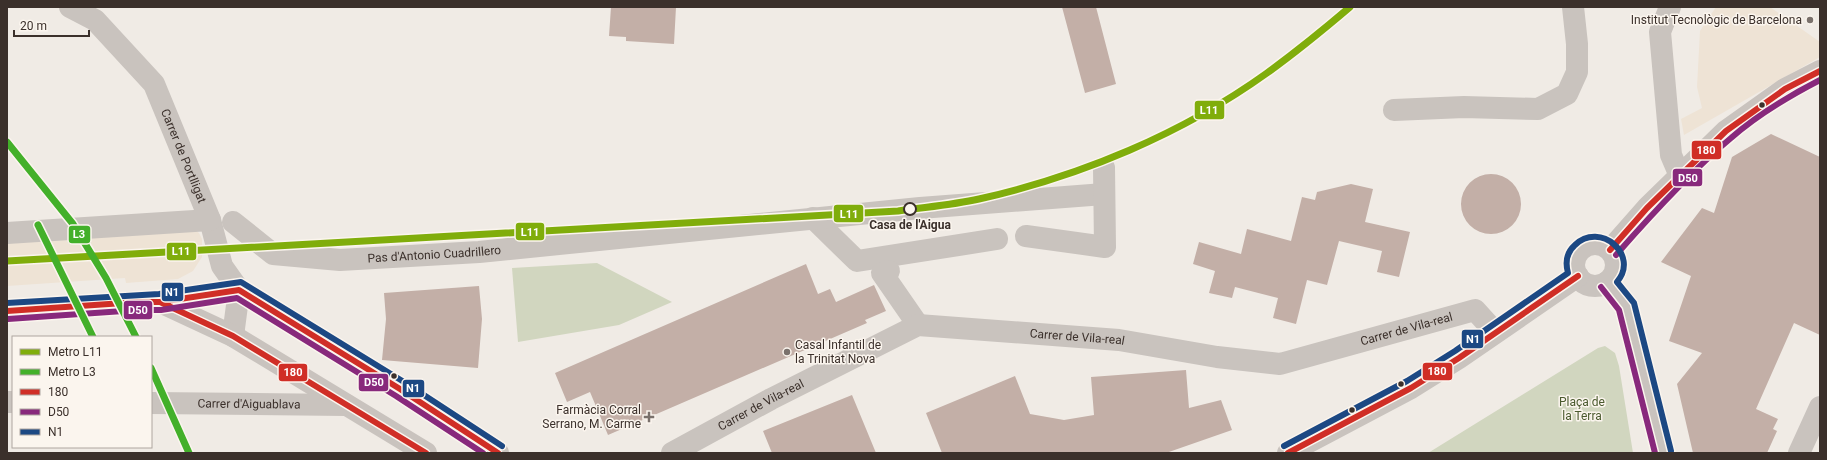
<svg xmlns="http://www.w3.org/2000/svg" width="1827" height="460" font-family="Roboto,sans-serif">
  <rect width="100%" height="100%" fill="#f0ebe5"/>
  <path fill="#d1d6bf" d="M597,263L672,302L619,325L518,342L512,268Z
    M1605,346L1615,353L1619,366L1633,453H1428L1598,348Z"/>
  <path fill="#eee3d5" d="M1716,7H1770L1820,42V57L1684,135L1681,119L1702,108L1697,87L1700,31Z
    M193,228L199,233L202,239V257L193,271L178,279L126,283L125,278L7,286V239Z"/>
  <path fill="#c3afa7" d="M611,7H676L674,44L626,41V37L609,36Z
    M1062,7H1096L1116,84L1085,93Z
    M1771,134L1820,157V335L1794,323L1756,409L1778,419L1773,429L1777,431L1767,453H1693L1677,384L1702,353L1669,341L1691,276L1661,262L1702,208L1714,213L1732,157Z
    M1461 204a30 30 0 1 1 60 0a30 30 0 1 1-60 0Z
    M1351,184L1373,189L1365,222L1410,232L1399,277L1377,272L1382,251L1339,241L1327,285L1307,280L1296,324L1273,318L1278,298L1235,287L1232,298L1209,293L1215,271L1193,264L1199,242L1241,254L1247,229L1291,241L1302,197L1315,200L1317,192Z
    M806,264L818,294L830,289L836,302L874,285L886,311L865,320L867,323L608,435L590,392L567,402L555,373Z
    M479,286L482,319L478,368L382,360L386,319L384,293Z
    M1186,370L1189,408L1221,400L1232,430L1166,453H942L926,413L1015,376L1030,414L1064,420L1094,415L1091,377Z
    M852,395L876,453H772L763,431Z"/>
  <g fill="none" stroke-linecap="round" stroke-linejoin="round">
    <g stroke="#c9c3be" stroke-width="22">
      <path id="s1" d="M70,7L95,20L154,84L210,220L222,266L239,290L233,336"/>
      <path d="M1670,7L1660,32L1671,155L1680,176"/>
      <path d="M1394,110L1464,107L1538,109L1567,94L1577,72V44L1573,7"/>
      <path d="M813,218L857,261L997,239"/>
      <path id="s2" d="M233,222L273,254L340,260L479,252L920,208L1104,194"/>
      <path d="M7,233L210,220"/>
      <path d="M1026,236L1105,247L1104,168"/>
      <circle cx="1595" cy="265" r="21"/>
      <path d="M1610,250L1647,208L1726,131L1785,89L1820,71"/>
      <path d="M889,271L882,273L918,325"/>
      <path d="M1607,282L1626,306L1663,453"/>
      <path d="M160,302L233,336L426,453"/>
      <path d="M7,311L138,302H160L239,290L400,389L498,453"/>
      <path d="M7,402H13"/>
      <path id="s3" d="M151,403L346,405"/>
      <path id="s4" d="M672,453L771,399L918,325L1119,340L1217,357L1280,364L1475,310L1495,332"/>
      <path d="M1288,453L1411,388L1459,358L1578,276"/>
      <path d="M1799,453L1820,407"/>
    </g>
    <g stroke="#fbf5ee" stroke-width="9">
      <path id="bus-1" d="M1610,250L1647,208L1726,131L1785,89L1820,71
        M155,302H160L233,336L426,453
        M7,311L138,302H160L239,290L400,389L498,453
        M1288,453L1411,388L1459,358L1578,276"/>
    </g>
    <g stroke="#fbf5ee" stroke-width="9">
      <path id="bus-2" d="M1616,255C1651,215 1690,172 1731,138C1757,115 1789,96 1820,80
        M1601,287L1619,310L1655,453
        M8,319L138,310H161L237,298L396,396L483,453"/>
    </g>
    <g stroke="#fbf5ee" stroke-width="9">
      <path id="bus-3" d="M7,303L159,294L241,282L404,382L502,446
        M1284,446L1407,381L1455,351L1568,273C1565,262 1567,252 1575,245C1600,221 1640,255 1617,282L1634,303L1671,451"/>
    </g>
    <use href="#bus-1" stroke="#d02e26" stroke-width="6"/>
    <use href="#bus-2" stroke="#88297c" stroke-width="6"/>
    <use href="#bus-3" stroke="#1c4883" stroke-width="6"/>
    <g stroke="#fbf5ee" stroke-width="10">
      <path id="metro-1" d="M7,261L898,211C925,207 952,205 979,199C1081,176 1182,134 1267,73C1296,52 1323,30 1350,7"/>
    </g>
    <g stroke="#fbf5ee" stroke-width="10">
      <path id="metro-2" d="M7,142L73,224L106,278L136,337
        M38,225L93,337
        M151,368L189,453"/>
    </g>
    <use href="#metro-1" stroke="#80ad0b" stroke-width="7"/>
    <use href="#metro-2" stroke="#43b02a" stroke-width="7"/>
  </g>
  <g fill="#7a716c" stroke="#fbf5ee" stroke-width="1.5">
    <circle cx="1810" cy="20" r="4"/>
    <circle cx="787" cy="352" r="4"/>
    <path d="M647 411h4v4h4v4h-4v4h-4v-4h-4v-4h4z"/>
  </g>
  <g fill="#3b302b" stroke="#fbf5ee" stroke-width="1.5">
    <circle cx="1762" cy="105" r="3.5"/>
    <circle cx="394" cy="376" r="3.5"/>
    <circle cx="1401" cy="384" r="3.5"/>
    <circle cx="1352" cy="410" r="3.5"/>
  </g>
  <circle fill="#fbf5ee" stroke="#3b302b" stroke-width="2" cx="910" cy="209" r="6"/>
  <g text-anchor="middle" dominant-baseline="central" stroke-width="3" stroke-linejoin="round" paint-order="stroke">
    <g font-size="12" fill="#3b302b" stroke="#fbf5ee" text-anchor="end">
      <text x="1802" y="20">Institut Tecnològic de Barcelona</text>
      <text x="795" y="345" text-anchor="start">Casal Infantil de<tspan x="795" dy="14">la Trinitat Nova</tspan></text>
      <text x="641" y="410">Farmàcia Corral<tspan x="641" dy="14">Serrano, M. Carme</tspan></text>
    </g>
    <g font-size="12" fill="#3b302b" stroke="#fbf5ee">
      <text stroke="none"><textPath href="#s1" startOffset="193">Carrer de Portlligat</textPath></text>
      <text stroke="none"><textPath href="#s2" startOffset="213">Pas d'Antonio Cuadrillero</textPath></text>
      <text stroke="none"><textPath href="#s4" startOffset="773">Carrer de Vila-real</textPath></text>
      <text stroke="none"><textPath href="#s4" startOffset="437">Carrer de Vila-real</textPath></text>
      <text stroke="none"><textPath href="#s3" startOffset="98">Carrer d'Aiguablava</textPath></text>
      <text stroke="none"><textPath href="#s4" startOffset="101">Carrer de Vila-real</textPath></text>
    </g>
    <g font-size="12" font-weight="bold" fill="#3b302b" stroke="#fbf5ee">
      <text x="910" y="225">Casa de l'Aigua</text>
    </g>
    <g font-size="12" fill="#4a5a2e" stroke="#fbf5ee">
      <text x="1582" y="402">Plaça de<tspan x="1582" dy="14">la Terra</tspan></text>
    </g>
  </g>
  <g stroke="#fbf5ee" stroke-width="1.5">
    <rect x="1194" y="100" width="31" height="20" rx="4" fill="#80ad0b"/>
    <rect x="1691" y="140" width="31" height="20" rx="4" fill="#d02e26"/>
    <rect x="1672" y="168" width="31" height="19" rx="4" fill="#88297c"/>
    <rect x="833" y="204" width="31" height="19" rx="4" fill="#80ad0b"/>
    <rect x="515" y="222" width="30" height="19" rx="4" fill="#80ad0b"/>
    <rect x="68" y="225" width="23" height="19" rx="4" fill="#43b02a"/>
    <rect x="166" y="242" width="31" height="19" rx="4" fill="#80ad0b"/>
    <rect x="161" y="282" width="23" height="20" rx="4" fill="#1c4883"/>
    <rect x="123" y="300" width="30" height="20" rx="4" fill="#88297c"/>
    <rect x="1461" y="329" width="23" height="20" rx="4" fill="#1c4883"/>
    <rect x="1422" y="362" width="31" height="19" rx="4" fill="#d02e26"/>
    <rect x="278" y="363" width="30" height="19" rx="4" fill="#d02e26"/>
    <rect x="358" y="373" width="31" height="19" rx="4" fill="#88297c"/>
    <rect x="402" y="379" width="23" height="19" rx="4" fill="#1c4883"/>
  </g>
  <g font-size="11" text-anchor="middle" font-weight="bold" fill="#fff">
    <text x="1209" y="114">L11</text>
    <text x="1706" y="154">180</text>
    <text x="1688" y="182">D50</text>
    <text x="849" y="218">L11</text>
    <text x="530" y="236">L11</text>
    <text x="79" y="238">L3</text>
    <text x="181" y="255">L11</text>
    <text x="172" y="296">N1</text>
    <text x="138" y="314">D50</text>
    <text x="1473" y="343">N1</text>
    <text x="1437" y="375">180</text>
    <text x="293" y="376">180</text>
    <text x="374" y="386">D50</text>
    <text x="413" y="392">N1</text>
  </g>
  <rect width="1827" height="460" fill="none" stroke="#3b302b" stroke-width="16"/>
  <rect x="12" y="336" width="140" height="112" fill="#fbf5ee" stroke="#aea6a0"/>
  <rect x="20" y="349" width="20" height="6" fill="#80ad0b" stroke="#aea6a0"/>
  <text x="48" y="356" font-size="12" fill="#3b302b">Metro L11</text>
  <rect x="20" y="369" width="20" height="6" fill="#43b02a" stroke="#aea6a0"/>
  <text x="48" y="376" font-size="12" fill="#3b302b">Metro L3</text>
  <rect x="20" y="389" width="20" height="6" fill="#d02e26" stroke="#aea6a0"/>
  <text x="48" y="396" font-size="12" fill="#3b302b">180</text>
  <rect x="20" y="409" width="20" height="6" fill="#88297c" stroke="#aea6a0"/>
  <text x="48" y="416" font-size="12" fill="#3b302b">D50</text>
  <rect x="20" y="429" width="20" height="6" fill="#1c4883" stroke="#aea6a0"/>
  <text x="48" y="436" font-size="12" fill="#3b302b">N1</text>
  <path d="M14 30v6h75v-6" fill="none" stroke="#3b302b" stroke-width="2"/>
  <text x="20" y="30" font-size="12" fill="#3b302b" stroke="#fbf5ee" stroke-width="3" paint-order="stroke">20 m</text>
</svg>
